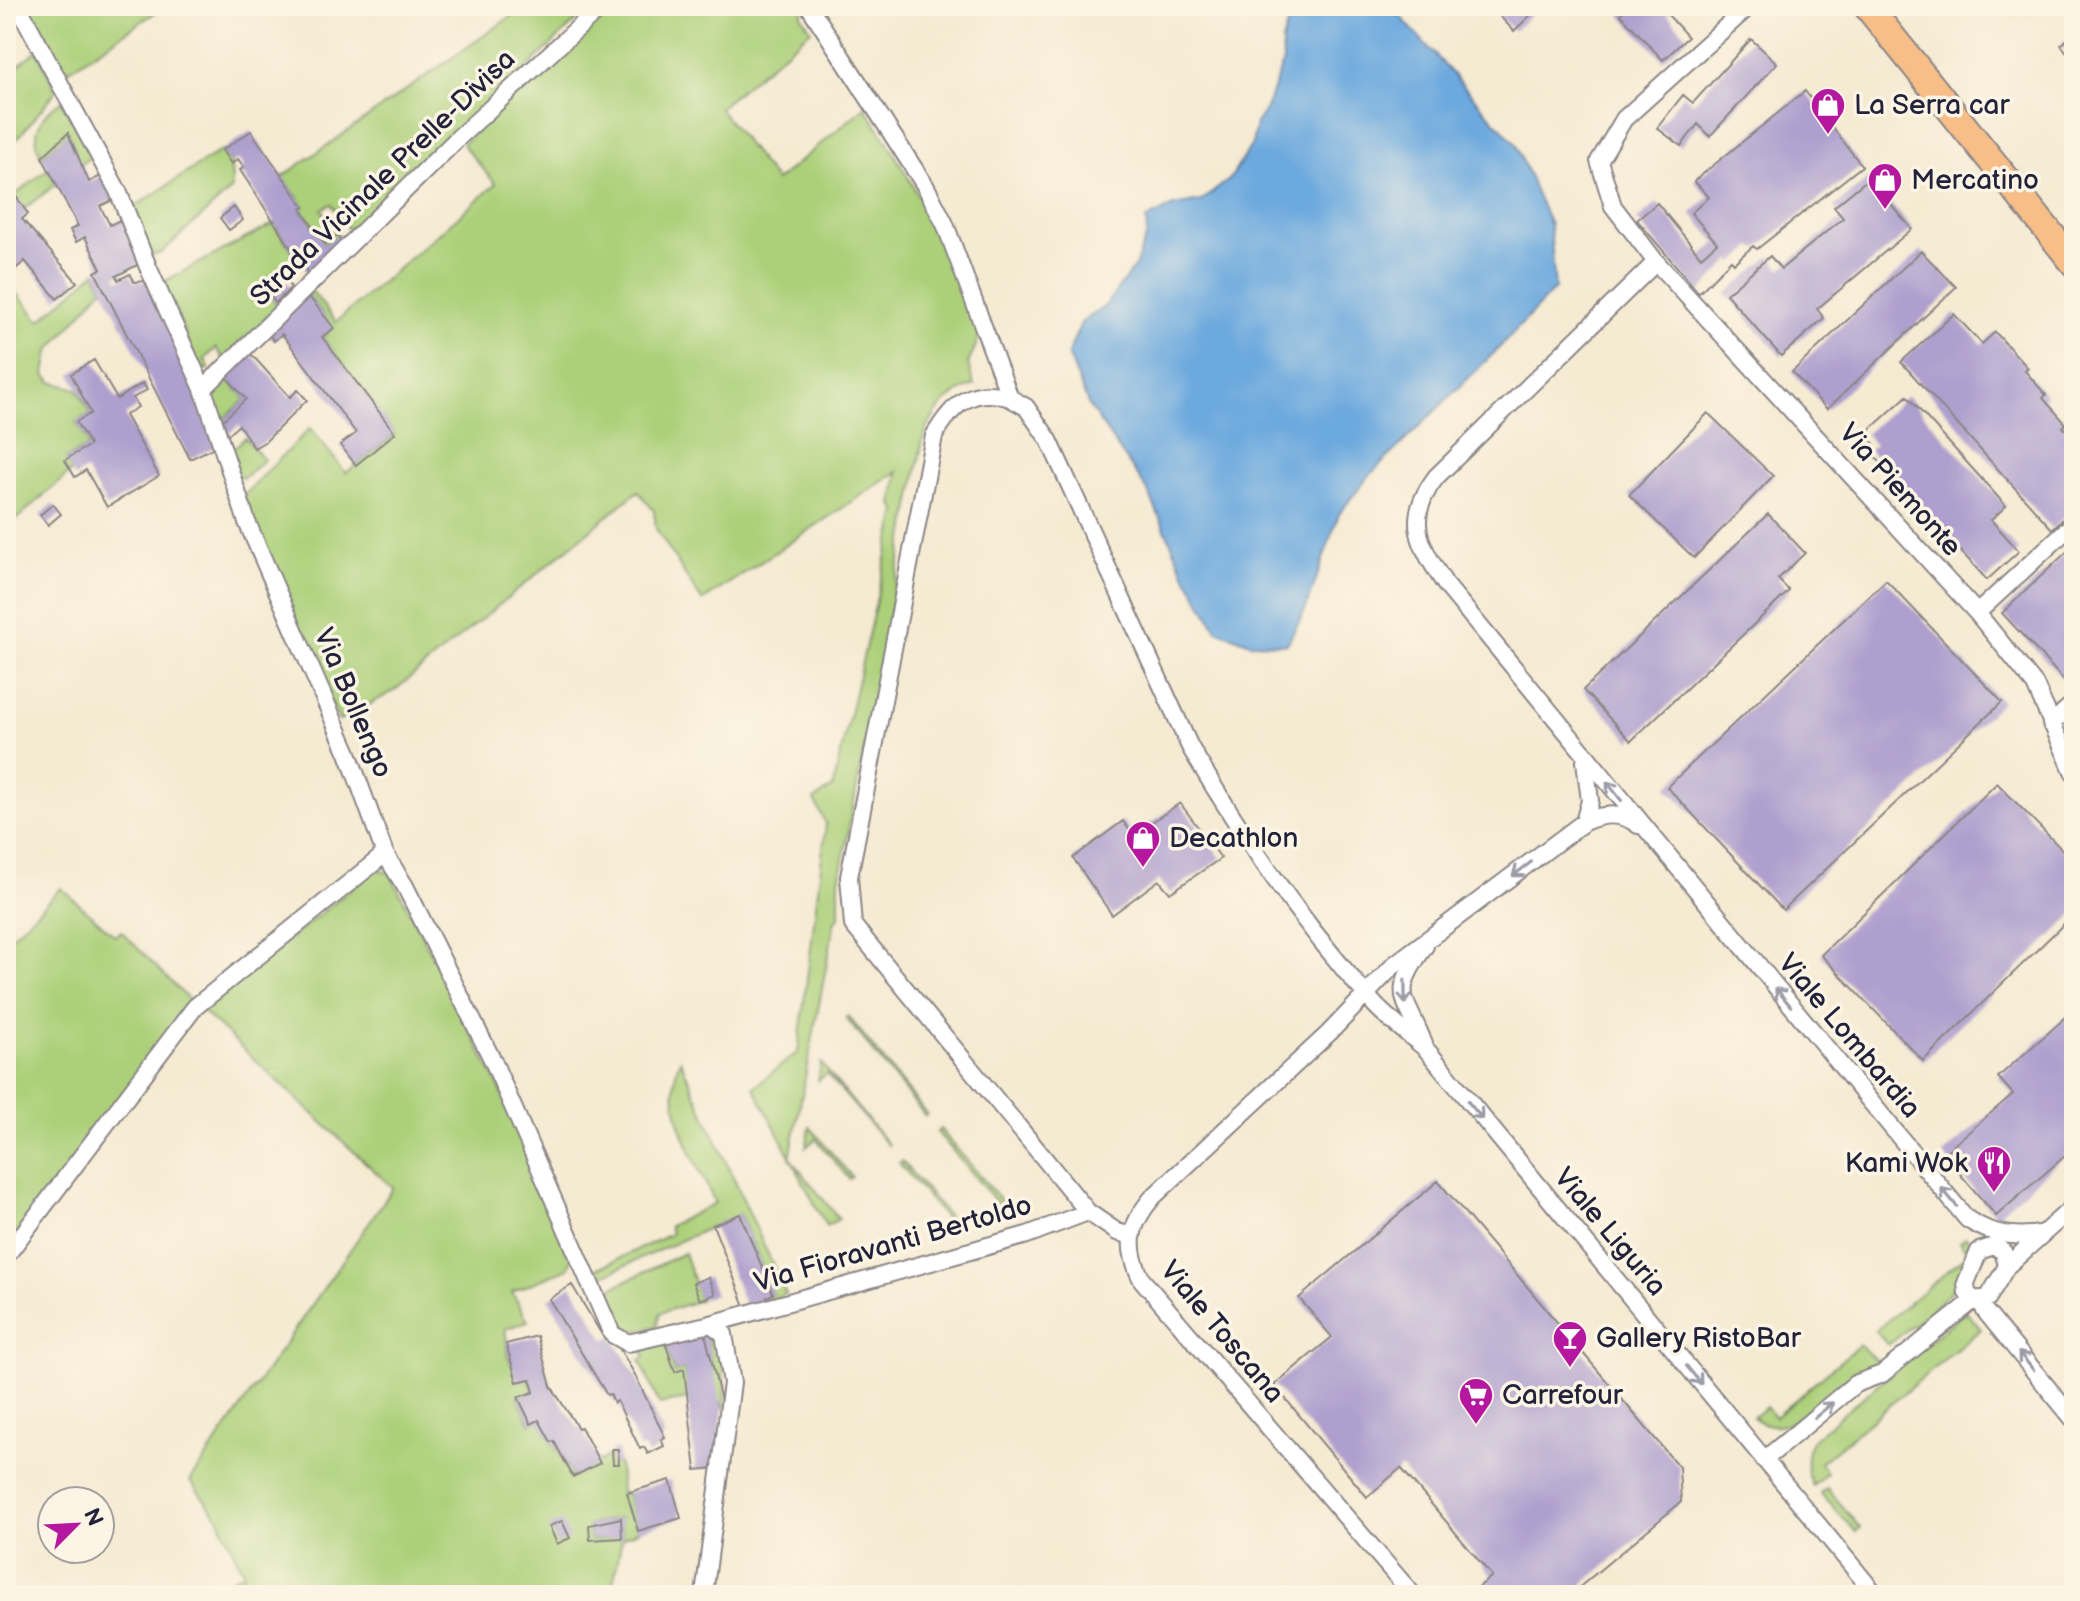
<svg xmlns="http://www.w3.org/2000/svg" width="2080" height="1601" font-family="'Balsamiq Sans',sans-serif">
  <rect width="100%" height="100%" fill="#fcf5e5"/>
  <filter id="ink" filterUnits="userSpaceOnUse"><feTurbulence type="fractalNoise" baseFrequency=".0125" numOctaves="2"/><feDisplacementMap in="SourceGraphic" scale="16" xChannelSelector="R" yChannelSelector="G"/><feConvolveMatrix kernelMatrix="1 2 1 2 8 2 1 2 1" color-interpolation-filters="sRGB"/></filter>
  <filter id="wash" filterUnits="userSpaceOnUse"><feTurbulence type="fractalNoise" baseFrequency=".006" numOctaves="4" result="noise"/><feDisplacementMap in="SourceGraphic" scale="32" xChannelSelector="R" yChannelSelector="G"/><feGaussianBlur stdDeviation="1.8" result="paint"/><feColorMatrix in="noise" values="0 0 0 0 0 0 0 0 0 0 0 0 0 0 0 0 0 1.4 0 .05"/><feComposite in="paint" operator="in"/></filter>
  <g filter="url(#wash)">
    <rect width="100%" height="100%" fill="#f5ead2"/>
    <path fill="#acd079" stroke="#67795a" stroke-width="2" fill-rule="evenodd" d="M26,6H165L66,72Z
      M526,6H592L352,235L331,204L322,209L338,235L325,244L301,209L304,206L282,177Z
      M611,6H802V16L811,30L719,108L776,181L865,107C912,176 945,247 978,323L980,335L968,364L974,385C946,395 933,412 923,439L839,881V918L835,920L790,1158L839,1219L826,1226L754,1087L798,1052L826,824L814,800L833,787L897,511L893,504L898,471L702,601L656,529L654,511L638,491L394,691L339,721L243,496L310,428L346,473L395,434L322,337L333,328L307,294L311,290L336,322L496,184L462,144Z
      M37,50L56,91L6,153V76Z
      M61,101L93,155L80,165L68,134L42,157C30,136 39,115 61,101Z
      M222,150L231,164L232,189L161,253L150,256L130,210Z
      M48,169L56,184L24,209L14,196Z
      M277,222V229L299,260L270,296L276,303L282,297L284,300L225,361L216,348L205,359L209,369H200L163,282Z
      M95,272L103,288L49,351L45,375L52,382L77,389L91,413L76,422L90,445L66,459L72,471L6,528V280L40,321Z
      M226,377L246,399L220,423L212,399Z
      M245,438L264,460L243,478L235,475L229,452Z
      M376,869L390,873L506,1101L572,1258L568,1268L512,1292L528,1321L505,1329C508,1341 505,1349 510,1361C517,1374 529,1373 534,1392L518,1397L530,1424L539,1420L573,1477L613,1454V1464H619L621,1493H627L638,1531L622,1538L611,1595H221L234,1577L244,1574L218,1517L190,1481L393,1188L201,1010ZM620,1518L622,1537L590,1541L589,1525Z
      M61,888L115,936L121,931L192,1003L6,1248V942Z
      M848,1016L927,1114L925,1116L846,1018Z
      M680,1060L786,1294L769,1302L767,1297L773,1294L740,1214L602,1276L591,1275L590,1272L671,1234L669,1226L715,1203C696,1161 660,1107 680,1060Z
      M821,1063L889,1146L827,1074L818,1081Z
      M810,1127L852,1177L849,1179L816,1139L806,1147Z
      M940,1129L1011,1212L994,1217L1001,1208L937,1132Z
      M902,1161L957,1227L944,1230L950,1224L899,1163Z
      M1966,1237C1990,1273 1912,1325 1888,1345L1875,1331L1968,1254L1960,1242Z
      M684,1253L700,1300L660,1313L657,1326C641,1331 630,1333 615,1327L601,1297L603,1292Z
      M1966,1311L1981,1329L1820,1463L1827,1473L1813,1486C1805,1471 1804,1453 1813,1439Z
      M705,1333L718,1339L723,1351L725,1408L718,1398Z
      M665,1342L675,1372L684,1369L689,1399L659,1404L640,1360L645,1357L643,1351Z
      M1859,1345L1877,1361L1892,1358C1886,1362 1879,1370 1872,1373C1863,1376 1856,1373 1848,1379C1822,1398 1785,1444 1753,1417L1766,1407L1775,1417Z
      M1827,1488L1860,1528L1856,1532L1820,1493Z"/>
    <path fill="#6ca9de" stroke="#47668c" stroke-width="2" d="M1317,6H1391L1515,143L1550,225L1555,289L1497,350L1369,476L1339,514L1306,608L1287,644L1250,643L1217,630L1184,572L1148,491L1089,406L1068,354L1081,323L1105,306L1136,264L1147,234L1146,219L1173,206L1201,201L1230,179L1252,144L1256,123L1266,109L1283,61L1282,41L1289,20Z"/>
    <g id="blocks">
      <path fill="#ae9fce" d="M1490,6H1540L1514,31Z
        M1629,6H1660L1688,37L1663,60L1620,14Z
        M2074,34V61L2061,45Z
        M1751,39L1777,63L1710,136L1698,124L1681,146L1657,128L1683,95L1693,103Z
        M1805,91L1862,166L1757,249L1753,246L1734,263L1731,260L1699,293L1637,220L1657,203L1701,257L1717,243L1691,213L1709,197L1694,181Z
        M251,131L304,207L301,209L325,244L338,235L345,250L308,274L240,170L244,167L238,159L231,164L222,150Z
        M68,133L89,182L103,175L115,199L100,206L110,225L124,218L145,261L116,276L118,280L130,274L134,282L147,281L199,390L217,446L190,459L95,272L101,269L85,237L76,242L70,230L78,226L42,157Z
        M1869,178L1912,229L1817,309L1824,318L1781,356L1726,294L1770,256L1781,269L1843,218L1834,207Z
        M6,182L28,214L22,219L77,282L57,299L25,261L6,277Z
        M234,207L243,220L229,230L220,218Z
        M1921,251L1956,287L1827,409L1792,372Z
        M285,281L291,287L276,303L269,296Z
        M307,294L334,328L322,337L395,433L356,465L340,445L356,433L282,334L274,341L267,332Z
        M1954,314L1982,344L1995,332L2028,368L2025,371L2046,395L2043,398L2066,424L2063,427L2074,439V509L2052,529L1901,362Z
        M251,354L290,397L298,390L307,400L266,441L254,448L239,425L224,438L220,423L246,399L226,377Z
        M94,360L117,399L143,383L147,390L133,398L138,407L125,415L159,476L107,507L86,470L75,477L65,460L90,445L76,422L91,413L71,374Z
        M1907,396L2006,506L1991,520L2019,551L1987,580L1869,450L1875,445L1865,434Z
        M1708,413L1773,476L1694,558L1629,495Z
        M53,504L61,514L48,525L40,515Z
        M1768,514L1805,553L1778,579L1789,591L1631,741L1583,690Z
        M2074,545V685L2071,688L2002,613Z
        M1886,580L2002,702L1783,910L1667,787Z
        M1997,783L2074,862V914L1923,1061L1821,955Z
        M1180,803L1221,858L1170,893L1159,880L1112,915L1073,858L1123,821L1133,835Z
        M2074,1010V1148L1996,1216L1943,1154L2013,1094L1998,1077Z
        M1438,1181L1679,1467L1681,1502L1570,1595H1469L1492,1576L1401,1468L1367,1497L1274,1385L1332,1337L1299,1298Z
        M740,1214L773,1294L767,1297L769,1302L747,1311L713,1225Z
        M708,1277L715,1294L700,1300L693,1283Z
        M572,1285L605,1340L612,1336L634,1373L665,1437L661,1439L664,1446L648,1454L644,1447L640,1449L617,1401L614,1403L610,1394L607,1395L549,1299Z
        M705,1333L723,1409L714,1468L696,1470L684,1369L675,1372L665,1342Z
        M537,1336L551,1386L578,1428L581,1427L600,1463L573,1477L554,1441L551,1442L539,1420L531,1424L518,1397L534,1392L530,1379L517,1382L506,1344Z
        M612,1449H618L619,1464H613Z
        M670,1480L681,1518L638,1531L627,1493Z
        M621,1518L622,1538L590,1540L589,1525Z
        M562,1521L570,1538L557,1544L549,1526Z"/>
    </g>
  </g>
  <g filter="url(#ink)">
    <use href="#blocks" fill-opacity="0" stroke="#8c8686" stroke-width="2"/>
    <g fill="none" stroke-linecap="round" stroke-linejoin="round">
      <g stroke="#8c8686" stroke-width="20">
        <path id="street" d="M18,6L118,191L148,267L203,389L247,522L348,753L385,854L405,886L493,1061L612,1334L628,1343L711,1324L724,1334L732,1383L704,1595
          M809,6L926,187L945,224L1010,398L1026,407L1049,440L1190,747C1243,838 1305,927 1375,1005C1390,1021 1410,1035 1426,1049L1876,1595
          M1749,6L1624,119L1599,161L1613,206L1656,262L1977,613L2035,685L2074,773
          M1656,262L1436,477C1404,519 1419,544 1445,584L1967,1219C1990,1234 2012,1238 2040,1234
          M203,389L458,138L602,6
          M1010,398C972,385 952,405 934,436L849,877L853,925L1088,1212L1117,1232L1129,1235
          M1977,613L2074,523
          M2051,724L2074,703
          M1584,822L1590,801L1585,761
          M1424,1044C1405,994 1389,997 1425,946
          M1994,1246L2003,1251L2007,1266L1988,1298L1974,1300L1967,1293L1966,1283L1979,1251Z
          M6,1256L195,1007L385,854
          M2007,1266L2074,1206
          M1981,1301L1985,1311L2074,1420
          M711,1324L1027,1235L1088,1212
          M1764,1460L1855,1384L1882,1374L1974,1300
          M1413,1595L1142,1280C1125,1247 1129,1225 1153,1197L1329,1033L1395,964L1584,822C1602,814 1621,811 1638,825"/>
      </g>
      <g stroke="#8c8686" stroke-width="30">
        <path id="primary" d="M1867,6L2074,263"/>
      </g>
      <use href="#street" stroke="#fff" stroke-width="16"/>
      <use href="#primary" stroke="#f7be88" stroke-width="26"/>
    </g>
    <defs><path id="oneway-shaft" d="M-6 0H5M1.5-3L5.5 0L1.5 3" fill="none" stroke-width="1.6" stroke-linecap="round" stroke-linejoin="round" transform="scale(2)"/></defs>
    <g stroke="#9c9ca7">
      <use href="#oneway-shaft" transform="translate(1614 791) rotate(-128)"/>
      <use href="#oneway-shaft" transform="translate(1522 869) rotate(143)"/>
      <use href="#oneway-shaft" transform="translate(1405 992) rotate(89)"/>
      <use href="#oneway-shaft" transform="translate(1783 997) rotate(-130)"/>
      <use href="#oneway-shaft" transform="translate(1475 1110) rotate(50)"/>
      <use href="#oneway-shaft" transform="translate(1949 1197) rotate(-130)"/>
      <use href="#oneway-shaft" transform="translate(2026 1361) rotate(-129)"/>
      <use href="#oneway-shaft" transform="translate(1694 1375) rotate(51)"/>
      <use href="#oneway-shaft" transform="translate(1824 1410) rotate(-40)"/>
    </g>
  </g>
  <defs>
    <g id="shop-pin" transform="scale(1.8)"><path d="M0 17L-7.5 6A9.5 9.5 0 1 1 7.5 6Z" fill="#b5179e" stroke="#fcf5e5"/><path d="M-5-2.5h2.3a2.7 3.5 0 0 1 5.4 0H5L5.5 6h-11ZM-1.5-2.5h3a1.5 2.3 0 0 0-3 0Z" fill="#fff"/></g>
    <g id="restaurant-pin" transform="scale(1.8)"><path d="M0 17L-7.5 6A9.5 9.5 0 1 1 7.5 6Z" fill="#b5179e" stroke="#fcf5e5"/><path d="M-5-6h1v4h1v-4h1v4h1v-4h1v5L-1.5 .5V6h-2V.5L-5-1ZM5-6V6H3V1.5H1.5Q1.5-4 5-6Z" fill="#fff"/></g>
    <g id="bar-pin" transform="scale(1.8)"><path d="M0 17L-7.5 6A9.5 9.5 0 1 1 7.5 6Z" fill="#b5179e" stroke="#fcf5e5"/><path d="M-6-5H6L.8 .8V4.5H3.5V6h-7V4.5H-.8V.8Z" fill="#fff"/></g>
    <g id="supermarket-pin" transform="scale(1.8)"><path d="M0 17L-7.5 6A9.5 9.5 0 1 1 7.5 6Z" fill="#b5179e" stroke="#fcf5e5"/><path d="M-6-5.5h2.5l.6 2H6L4.5 2H-2.5L-4.4-4H-6ZM-1.5 3.2a1.3 1.3 0 1 0 .1 0ZM3 3.2a1.3 1.3 0 1 0 .1 0Z" fill="#fff"/></g>
  </defs>
  <g fill-rule="evenodd">
    <use href="#shop-pin" x="1828" y="105"/>
    <use href="#shop-pin" x="1885" y="180"/>
    <use href="#shop-pin" x="1143" y="838"/>
    <use href="#restaurant-pin" x="1994" y="1163"/>
    <use href="#bar-pin" x="1570" y="1338"/>
    <use href="#supermarket-pin" x="1476" y="1395"/>
  </g>
  <g text-anchor="middle" dominant-baseline="central" stroke-width="7" stroke-linejoin="round" paint-order="stroke">
    <g font-size="28" fill="#22223b" stroke="#fcf5e5" text-anchor="start">
      <text x="1854" y="105">La Serra car</text>
      <text x="1911" y="180">Mercatino</text>
      <text x="1169" y="838">Decathlon</text>
      <text x="1968" y="1163" text-anchor="end">Kami Wok</text>
      <text x="1596" y="1338">Gallery RistoBar</text>
      <text x="1502" y="1395">Carrefour</text>
    </g>
    <g font-size="28" fill="#22223b" stroke="#fcf5e5">
      <text transform="translate(383 178) rotate(-44)">Strada Vicinale Prelle-Divisa</text>
      <text transform="translate(1900 490) rotate(48)">Via Piemonte</text>
      <text transform="translate(353 703) rotate(67)">Via Bollengo</text>
      <text transform="translate(1849 1036) rotate(50)">Viale Lombardia</text>
      <text transform="translate(1610 1232) rotate(50)">Viale Liguria</text>
      <text transform="translate(893 1244) rotate(-16)">Via Fioravanti Bertoldo</text>
      <text transform="translate(1222 1332) rotate(50)">Viale Toscana</text>
    </g>
  </g>
  <rect width="2080" height="1601" fill="none" stroke="#fcf5e5" stroke-width="32"/>
  <g transform="translate(76 1525) rotate(66)"><circle r="38" fill="#fcf5e5" stroke="#a5a1a1" stroke-width="2"/>
  <path d="M0-6L14 30L0 20L-14 30Z" fill="#b5179e"/>
  <text y="-12" font-size="22" font-weight="bold" text-anchor="middle" fill="#22223b">N</text>
  </g>
</svg>
